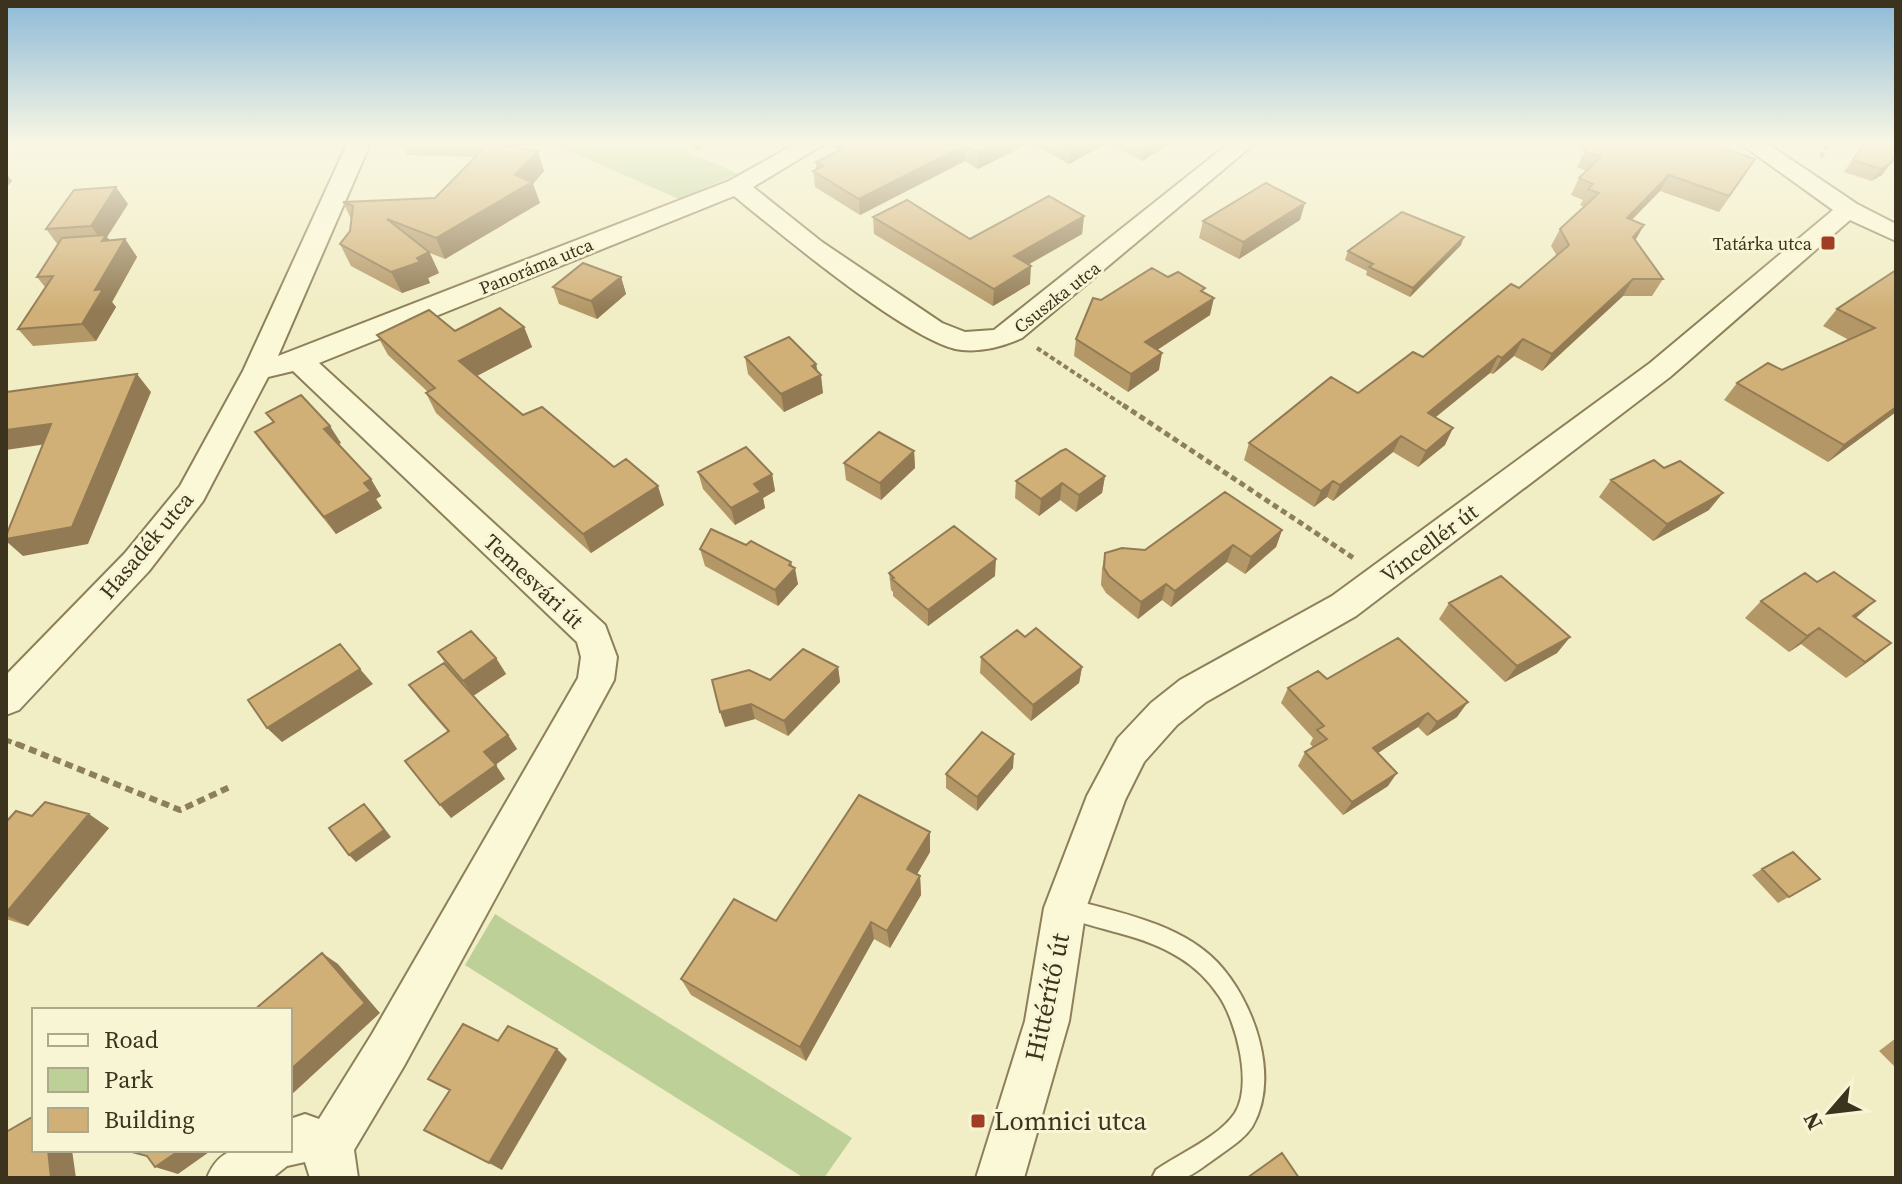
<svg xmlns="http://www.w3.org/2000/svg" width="1902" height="1184" font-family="'Source Serif 4',serif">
  <rect width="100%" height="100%" fill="#f1edc4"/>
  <path fill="#bdd097" d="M553,144H671L738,174L679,199Z
    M495,914L852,1138L824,1178H804L465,965Z"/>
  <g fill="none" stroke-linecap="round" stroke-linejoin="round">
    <g stroke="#8d7f59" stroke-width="4">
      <path id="service" d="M1066,898C1116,912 1180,923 1217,962C1254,1001 1281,1077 1252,1127C1244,1139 1231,1147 1220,1155C1209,1162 1195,1175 1183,1178C1174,1180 1162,1178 1152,1178L1156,1170C1180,1153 1218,1138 1235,1113C1253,1084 1236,1021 1219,996C1209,981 1195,967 1180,958C1143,934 1099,931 1059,915L1056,908L1059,901Z"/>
    </g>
    <g stroke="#8d7f59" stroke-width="4">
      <path id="minor" d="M347,144H370L278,356L729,181L795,144H824L753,187L822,242L942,323L965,332L994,330L1228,144H1254L1022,338C1004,346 982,352 962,350C914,346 776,230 734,196L319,363L605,625L617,657L614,680L404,1066L354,1150L358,1178H310L305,1162L287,1166L272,1178H207C223,1138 253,1150 290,1150V1119L305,1114L319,1119L372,1034L578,678L581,657L577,642L293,371L268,377L203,501L149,571L19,710L6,715V675L125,553L180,486L243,371Z
        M1741,144H1768L1857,204L1896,224V241L1850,220L1670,377L1356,616L1206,702L1177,725L1144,762L1125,800L1086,908L1069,1021L1024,1178H976L1025,1021L1044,908L1087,796L1118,738L1151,703L1180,680L1332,596L1650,363L1833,210Z"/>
    </g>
    <path stroke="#8d7f59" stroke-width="4" stroke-dasharray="5 3" stroke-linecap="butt" d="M1821,157L1829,144
      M1037,348L1126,407"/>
    <path stroke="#8d7f59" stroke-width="5" stroke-dasharray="6 4" stroke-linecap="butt" d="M1123,405L1355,559
      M6,740L22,746"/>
    <path stroke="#8d7f59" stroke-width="6" stroke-dasharray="8 5" stroke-linecap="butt" d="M17,744L180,810L232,786"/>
    <use href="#service" fill="#fbf8d8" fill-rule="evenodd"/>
    <use href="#minor" fill="#fbf8d8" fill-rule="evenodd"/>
  </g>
  <path fill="#b49767" d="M399,144H526L519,148L544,171L533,184L540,203L445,259L430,253L439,273L428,278L430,283L402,293L351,266L340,244L350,231L351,219L343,202L435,198L475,157L407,155L403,145Z
    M682,144H707L696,151Z
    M1028,144L978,169L965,161L860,215L815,187L813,171L816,169V162L838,151L837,147Z
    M1032,144H1106L1069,164Z
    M1109,144H1171L1142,161Z
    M1584,144H1711L1745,175L1719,212L1660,191L1632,220L1644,225L1635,240L1663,279L1652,296H1623L1542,371L1514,356L1493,374L1490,373L1435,417L1445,445L1418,467L1393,452L1333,501L1327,497L1314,507L1244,460L1249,443L1358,393L1423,357L1519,288L1557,256L1551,246L1560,229L1584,207L1580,205L1583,200L1571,195L1579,178L1586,171L1577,167L1585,151L1581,149Z
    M1863,144H1896L1882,175L1871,181L1844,172Z
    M128,204L107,237L110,241L125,239L137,257L112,302L116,307L96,341L33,346L18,329L45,287L37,277L58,245L46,229Z
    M1084,216L1082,234L1028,265L1030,284L993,306L874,234L873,217L970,239Z
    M1300,220L1239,259L1199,238L1203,221Z
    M1461,245L1410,297L1366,275L1367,271L1345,260L1348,251Z
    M1896,270V412L1828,462L1724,400L1737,383L1782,370L1849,340L1823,326L1837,309Z
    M621,277L626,294L597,319L559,304L553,287Z
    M1168,277L1204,292L1210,315L1157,350L1159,370L1128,392L1074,356L1076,339L1101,300Z
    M524,327L532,347L477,376L523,415L614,467L664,505L591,553L436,413L426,393L428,392L388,355L377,335Z
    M745,357L816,364L823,393L784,412L748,374Z
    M266,413L341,443L338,444L381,496L376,499L382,508L336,534L267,449L255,432L273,422Z
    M914,451L915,468L881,500L846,480L844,463Z
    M1664,468L1709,510L1653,541L1599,497L1611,480Z
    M698,472L772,474L775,491L763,498L765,508L735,525L703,489Z
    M1105,476L1102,493L1076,512L1060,500L1039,516L1015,498L1016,481Z
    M1282,530L1276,547L1245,574L1227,562L1171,607L1162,600L1138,619L1106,593L1101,585L1102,569L1105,553L1145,550Z
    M700,549L792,566L798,584L778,606L705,566Z
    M889,573L995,576L928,626L893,596V592L891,590Z
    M1761,601L1856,618L1891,643L1846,678L1801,644L1789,652L1745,618Z
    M1449,603L1570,637L1557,653L1505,682L1439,619Z
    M438,652L496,658L506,674L473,696L448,668Z
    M981,657L1082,667L1079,683L1031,721L980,673Z
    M838,667L840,682L788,736L755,719L725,727L770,680Z
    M1327,679L1457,717L1427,736L1418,727L1378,753L1388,786L1343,815L1298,766L1305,752L1313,747L1310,744L1313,738L1281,703L1288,688Z
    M409,685L508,735L517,749L495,765L505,779L451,818L448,732L420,700Z
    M1013,768L977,811L946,788V774Z
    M32,816L109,828L28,926L6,919V822Z
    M930,852L917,874L920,876L921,895L890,948L874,939L806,1061L691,995L681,979L776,921Z
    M1762,869L1820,879L1778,903L1752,875Z
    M1896,1038V1068L1879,1051Z"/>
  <path fill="#927b54" d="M495,144H526L500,158Z
    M695,144H707L696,151Z
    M995,144H1028L978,169V153Z
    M1078,144H1106L1069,164L1070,148Z
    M1145,144H1171L1142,161Z
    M965,145V161L860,215L859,199Z
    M538,151L544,171L533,184L540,203L445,259L436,238L515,175Z
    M1891,163L1882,175L1871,181L1881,169Z
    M6,173L12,181L6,188Z
    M1669,175L1660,191L1617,234L1627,218Z
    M116,187L128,204L107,237L118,251L125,239L137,257L112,302L116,307L96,341L82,324L95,290L114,258L91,226Z
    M1305,203L1300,220L1239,259L1243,242Z
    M1084,216L1082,234L1013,273L1014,256Z
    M1644,225L1635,241L1633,237Z
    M1464,237L1461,245L1410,297L1413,288Z
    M429,252L439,273L428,278L430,283L402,293L391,272Z
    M1031,266L1030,284L993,306L994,289Z
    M621,277L626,294L597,319L591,301Z
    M1633,279L1623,296L1542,371L1552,354Z
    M1214,298L1210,315L1142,360L1145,342Z
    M524,327L532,347L469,380L459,361Z
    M1523,339L1514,356L1493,374L1502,358Z
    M1162,353L1159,370L1128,392L1131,374Z
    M1498,356L1490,373L1420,430L1428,413Z
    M816,364L818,377L821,375L823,393L784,412L781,394L812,366Z
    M137,374L151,392L88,544L23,556L6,541V539Z
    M1896,407V412L1828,462L1844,445Z
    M51,424L67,441L6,450V430Z
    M330,426L341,443L335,446L324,429Z
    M1453,428L1445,445L1418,467L1426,451Z
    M1401,436L1393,452L1333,501L1340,485Z
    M914,451L915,468L881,500L880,483Z
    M772,474L775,491L763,498L765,508L735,525L731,508L754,484Z
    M1105,476L1102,493L1076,512L1079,495Z
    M371,479L381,496L376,499L382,508L336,534L324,517L364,483Z
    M1333,481L1327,497L1314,507L1321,491Z
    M1062,483L1060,500L1039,516L1041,499Z
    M658,486L664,505L591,553L583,534Z
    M1723,493L1709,510L1653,541L1667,524Z
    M1282,530L1276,547L1245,574L1251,557Z
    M1233,545L1227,562L1171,607L1175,591Z
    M996,559L995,576L928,626V610Z
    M791,562L793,570L795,568L798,584L778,606L775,590Z
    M1166,584L1162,600L1138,619L1141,602Z
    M1875,601L1857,617L1834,632L1853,616Z
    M1819,628L1801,644L1789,652L1807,636Z
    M1570,637L1557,653L1505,682L1517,666Z
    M1891,643L1872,659L1846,678L1865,662Z
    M496,658L506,674L473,696L463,681Z
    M838,667L840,682L788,736L784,721Z
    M1082,667L1079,683L1031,721L1033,705Z
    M360,669L373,684L282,742L267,728Z
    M1468,702L1457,717L1427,736L1437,722Z
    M751,704L755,719L725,727L720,712Z
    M1428,713L1418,727L1364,762L1373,748Z
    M508,735L517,749L494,766L484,752Z
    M1014,754L1013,768L977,811V797Z
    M496,765L505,779L451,818L440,805Z
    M1397,773L1388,786L1343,815L1352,802Z
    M364,804L371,811L391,837L356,862L349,855Z
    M89,814L109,828L28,926L6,915V913Z
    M930,832V852L909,888L907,869Z
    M920,876L921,895L890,948L887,931Z
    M871,922L874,939L806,1061L800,1047Z
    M322,953L338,964L380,1013L290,1096V1070Z
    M557,1049L567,1059L502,1170L489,1163Z
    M48,1150H72L76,1178H51Z
    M180,1150H212L178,1174L155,1167Z"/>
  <path fill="#d1b078" stroke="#927b54" stroke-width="2" d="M488,144L538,151L515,175L532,182L436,238L387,219L429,252L417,258L420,262L391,272L340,244L350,231L353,206L343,202L435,198Z
    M842,144H995L978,153L965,145L859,199L813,171L823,166L816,162L842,149L837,147Z
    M1063,144H1078L1070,148Z
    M1592,144H1711L1755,159L1729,196L1669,175L1627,218L1644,225L1633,237L1663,279H1633L1552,354L1523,339L1502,358L1498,356L1428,413L1453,428L1426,451L1401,436L1340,485L1333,481L1321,491L1249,443L1331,377L1358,393L1413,352L1423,357L1511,284L1519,288L1569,245L1560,229L1599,193L1588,189L1593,184L1579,178L1601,157L1585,151Z
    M1864,144H1896V155L1891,163L1881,169L1853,160Z
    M1266,183L1305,203L1243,242L1203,221Z
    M116,187L91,226L46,229L74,190Z
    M1049,196L1084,216L1014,256L1031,266L994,289L873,217L907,200L970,239Z
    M1402,212L1464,237L1413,288L1369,267L1373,264L1348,251Z
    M106,235L102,241L125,239L95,290L103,289L82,324L18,329L53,276L37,277L62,238Z
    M583,263L621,277L591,301L553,287Z
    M1152,268L1168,277L1178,272L1205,288L1201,291L1214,298L1145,342L1162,353L1131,374L1076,339L1093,298L1101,300Z
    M1896,270V407L1844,445L1737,383L1768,363L1782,370L1875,328L1837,309Z
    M500,308L524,327L459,361L523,415L542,407L614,467L626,459L658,486L583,534L426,393L435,388L377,335L429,310L455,331Z
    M789,337L816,364L812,366L821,375L781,394L745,357Z
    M137,374L72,527L6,539V536L51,424L6,430V395L7,392Z
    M301,395L330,426L324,429L371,479L364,483L371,491L324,517L255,432L274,422L266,413Z
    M879,432L914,451L880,483L844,463Z
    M746,447L772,474L754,484L761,492L731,508L698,472Z
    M1066,449L1105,476L1079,495L1062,483L1041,499L1016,481L1061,451Z
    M1654,460L1664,468L1680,461L1723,493L1667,524L1611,480Z
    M1225,492L1282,530L1251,557L1233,545L1175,591L1166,584L1141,602L1109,576L1104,568L1105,553L1122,548L1145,550Z
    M954,526L996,559L928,610L892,579L894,578L889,573Z
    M711,529L746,545L751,541L791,562L789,565L795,568L775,590L700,549Z
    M1834,572L1875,601L1853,616L1891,643L1865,662L1819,628L1807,636L1761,601L1805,573L1817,582Z
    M1501,576L1570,637L1517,666L1449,603Z
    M1036,628L1082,667L1033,705L981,657L1017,630L1025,637Z
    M471,631L496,658L463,681L438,652Z
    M1398,638L1468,702L1437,722L1428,713L1373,748L1397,773L1352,802L1305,752L1327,739L1317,730L1324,726L1288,688L1318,671L1327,679Z
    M340,644L360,669L267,728L248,700Z
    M803,649L838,667L784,721L751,704L720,712L712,680L749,670L770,680Z
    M444,663L508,735L484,752L496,765L440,805L405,761L449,731L409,685Z
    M982,732L1014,754L977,797L946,774Z
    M859,795L930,832L907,869L920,876L887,931L871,922L800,1047L681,979L734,899L776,921Z
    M45,802L89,814L6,913V822L16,811L32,816Z
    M364,804L384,830L349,855L329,828Z
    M1793,852L1820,879L1789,897L1762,869Z
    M322,953L365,1003L290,1070V1010H254Z
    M463,1024L498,1041L508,1026L557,1049L489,1163L424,1130L450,1090L428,1079Z
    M34,1116V1150H48L51,1178H6V1132Z
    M132,1150H180L155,1167L147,1156L132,1152Z
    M1282,1153L1299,1178H1247Z"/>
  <linearGradient id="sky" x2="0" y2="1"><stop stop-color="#8dbad8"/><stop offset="0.46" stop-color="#f9f7e4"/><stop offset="1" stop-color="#f9f7e4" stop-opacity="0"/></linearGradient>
  <rect width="1902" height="310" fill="url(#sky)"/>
  <g fill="#a03e25" stroke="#f8f5d4" stroke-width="3">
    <rect x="1820" y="235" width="16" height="16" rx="4"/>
    <rect x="970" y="1113" width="16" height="16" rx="4"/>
  </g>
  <g text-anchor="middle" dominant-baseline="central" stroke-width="6" stroke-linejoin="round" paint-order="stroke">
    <g font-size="18" fill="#3c331e" stroke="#f8f5d4" text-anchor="end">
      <text x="1812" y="243">Tatárka utca</text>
    </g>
    <g font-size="18" fill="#3c331e" stroke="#f8f5d4">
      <text transform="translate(536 266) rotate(-22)">Panoráma utca</text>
      <text transform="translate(1057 297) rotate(-38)">Csuszka utca</text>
    </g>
    <g font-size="22" fill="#3c331e" stroke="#f8f5d4">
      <text transform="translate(1429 543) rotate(-37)">Vincellér út</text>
      <text transform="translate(146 545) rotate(-50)">Hasadék utca</text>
      <text transform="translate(534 581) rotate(43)">Temesvári út</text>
    </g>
    <g font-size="26" fill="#3c331e" stroke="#f8f5d4">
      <text transform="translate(1047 997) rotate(-78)">Hittérítő út</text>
    </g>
    <g font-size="26" fill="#3c331e" stroke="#f8f5d4" text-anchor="start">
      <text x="994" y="1121">Lomnici utca</text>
    </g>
  </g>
  <rect width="1902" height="1184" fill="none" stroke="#3c331e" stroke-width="16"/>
  <rect x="32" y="1008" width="260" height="144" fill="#f8f5d4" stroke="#ada78b" stroke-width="2"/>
  <rect x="48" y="1034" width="40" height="12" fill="#fbf8d8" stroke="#ada78b" stroke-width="2"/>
  <text x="104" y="1048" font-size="24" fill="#3c331e">Road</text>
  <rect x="48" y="1068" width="40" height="24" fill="#bdd097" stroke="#ada78b" stroke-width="2"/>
  <text x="104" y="1088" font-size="24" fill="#3c331e">Park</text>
  <rect x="48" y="1108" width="40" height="24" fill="#d1b078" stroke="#ada78b" stroke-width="2"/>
  <text x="104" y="1128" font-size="24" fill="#3c331e">Building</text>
  <g transform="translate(1830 1112) rotate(242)" stroke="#f8f5d4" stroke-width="6" paint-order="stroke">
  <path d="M0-6L14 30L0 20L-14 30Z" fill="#3c331e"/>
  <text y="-12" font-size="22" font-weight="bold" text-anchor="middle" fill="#3c331e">N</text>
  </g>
</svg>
